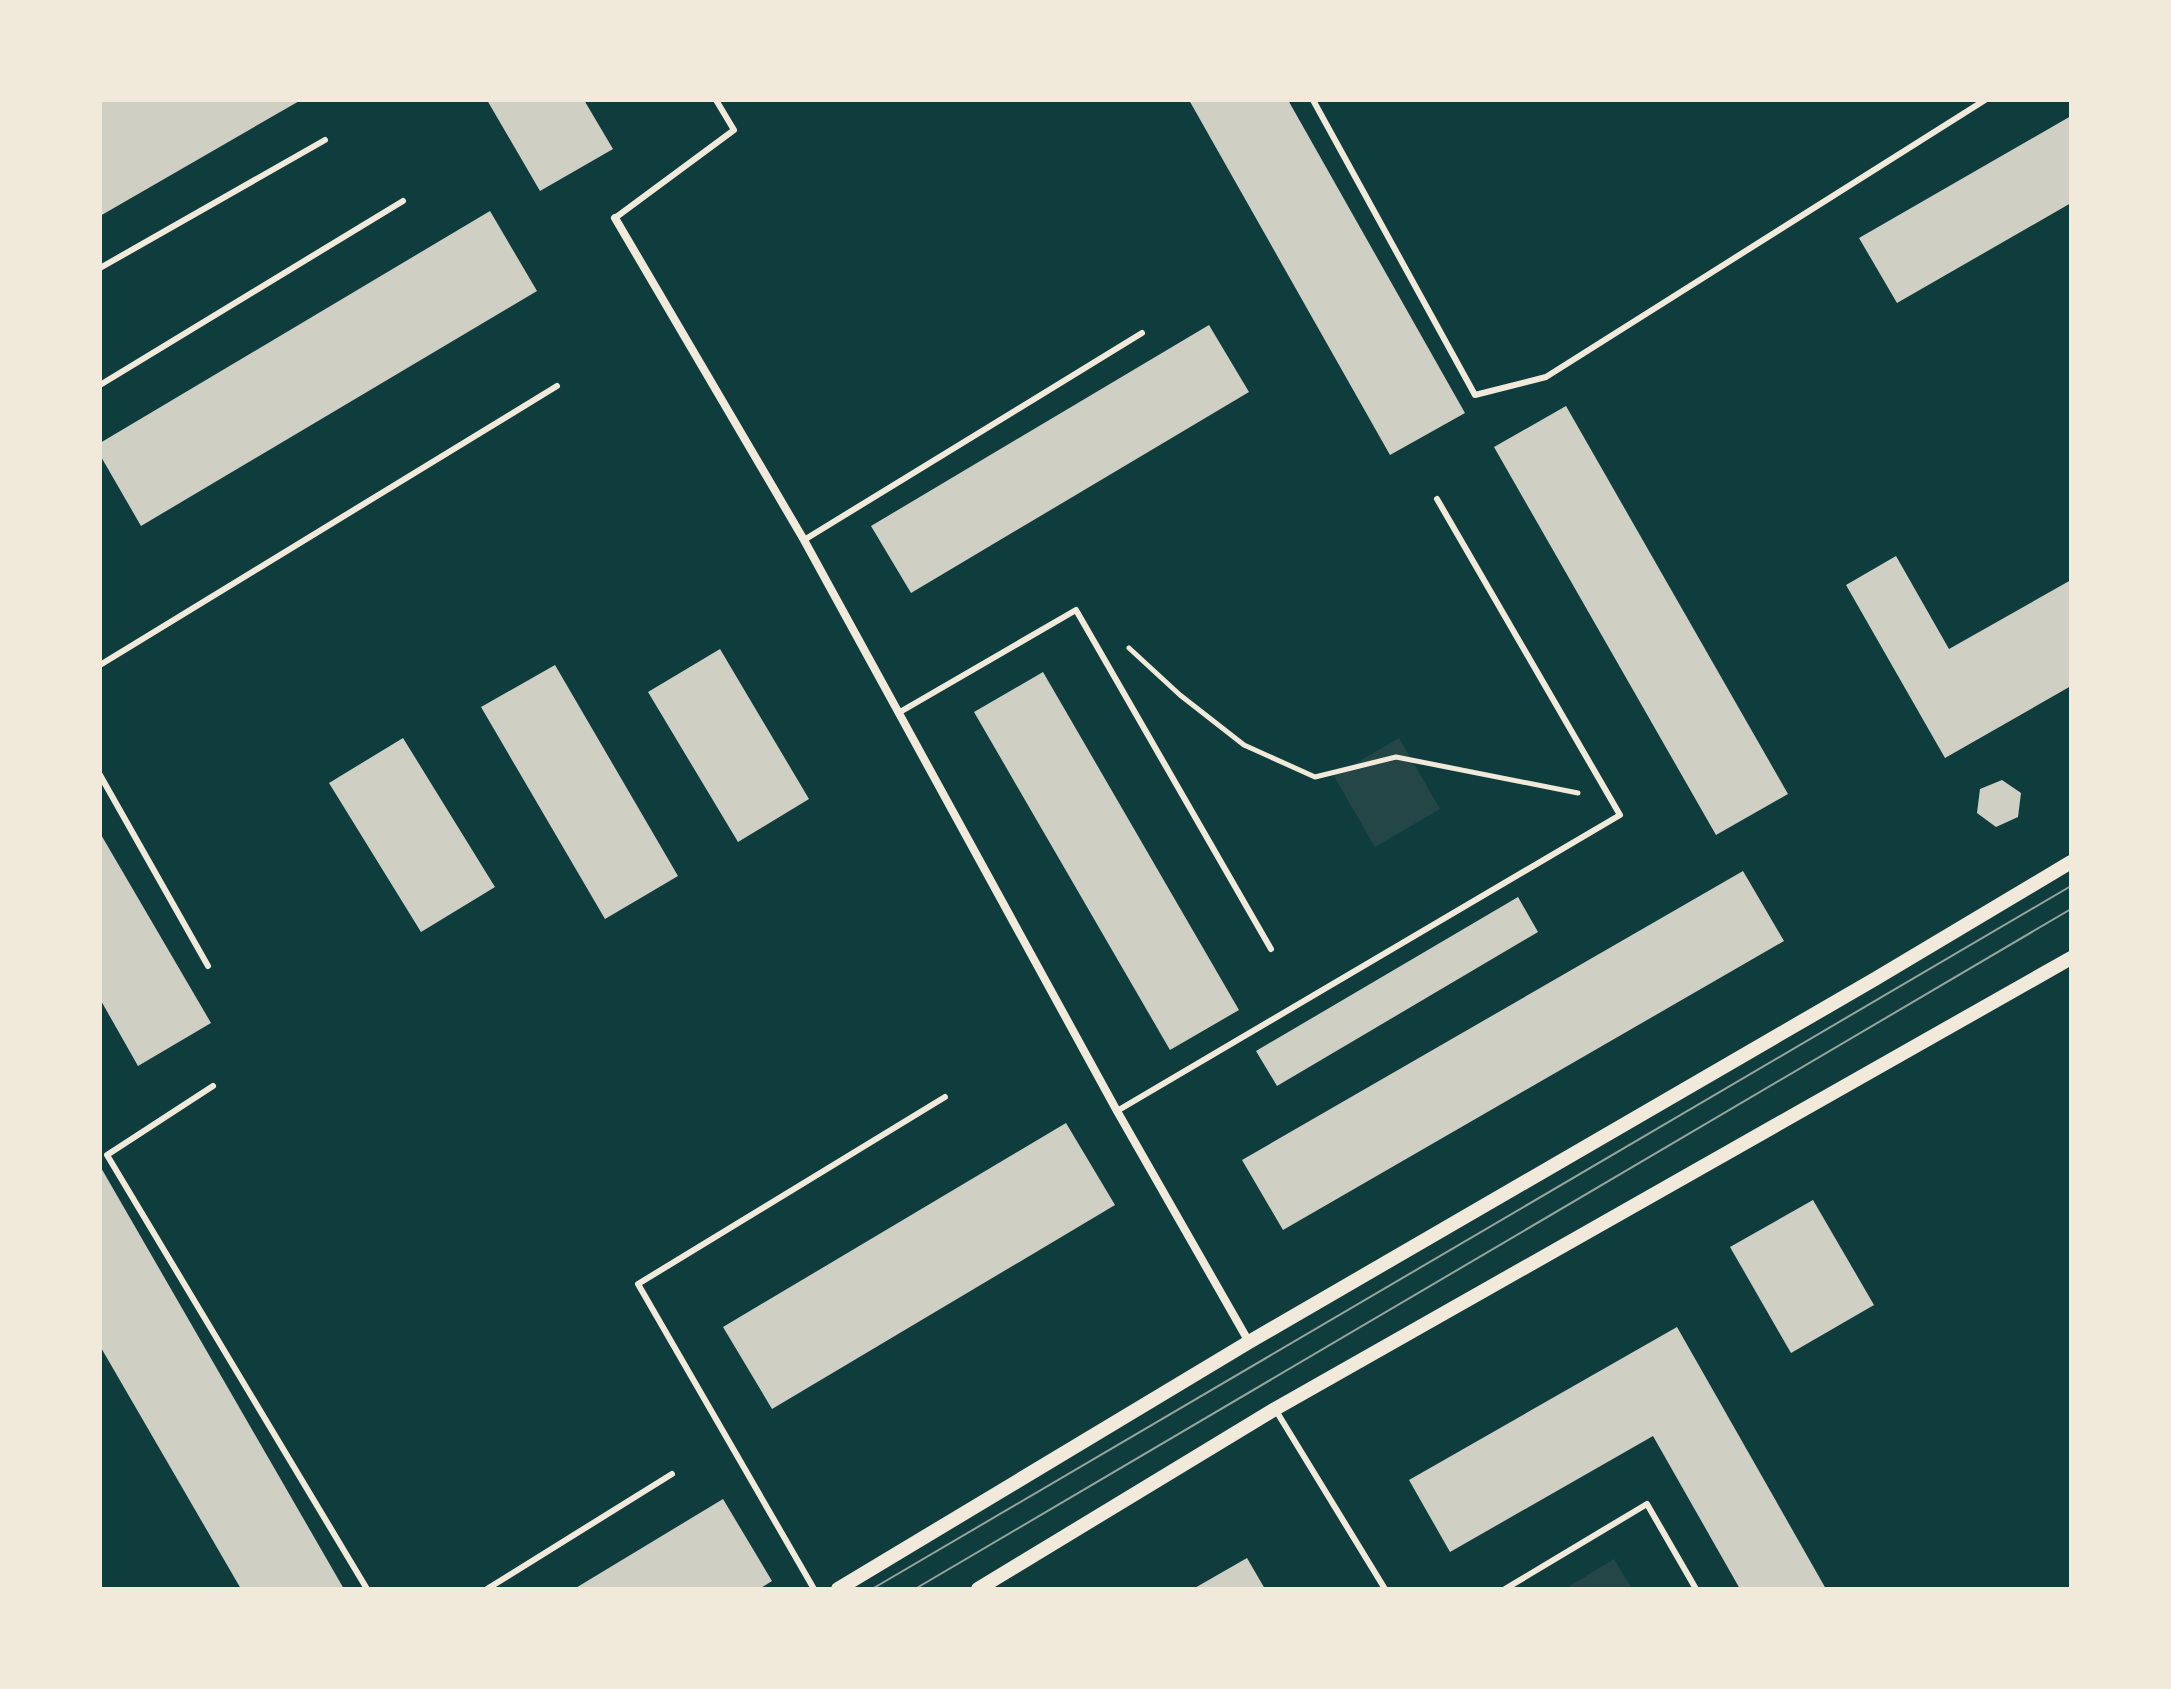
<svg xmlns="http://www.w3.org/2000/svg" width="2171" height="1689" font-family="Montserrat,sans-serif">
  <rect width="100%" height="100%" fill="#0f3d3e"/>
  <path fill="#244646" d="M1399,738L1440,809L1375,847L1334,776Z
    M1614,1559L1632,1589H1565Z"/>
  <path fill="#cfcfc3" d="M100,100H301L100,216Z
    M487,100H584L613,149L540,191Z
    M1189,100H1288L1465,413L1390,455Z
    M2071,116V203L1897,303L1859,238Z
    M490,211L537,291L141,526L100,455V443Z
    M1209,325L1249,392L911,593L871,526Z
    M1566,406L1788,794L1716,835L1494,447Z
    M1896,556L1949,649L2071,580V686L1945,758L1846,585Z
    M720,649L809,799L738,842L648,692Z
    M555,665L678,876L605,919L481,707Z
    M1043,672L1239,1010L1170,1050L974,712Z
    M403,738L495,887L421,932L329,783Z
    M2002,780L2021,793L2018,817L1996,827L1977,813L1980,789Z
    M100,833L211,1023L138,1066L100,999Z
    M1743,871L1784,941L1283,1230L1242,1160Z
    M1518,897L1538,932L1277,1086L1256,1051Z
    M1066,1123L1115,1205L772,1409L723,1327Z
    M100,1166L344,1589H241L100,1346Z
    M1813,1200L1874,1305L1791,1353L1730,1247Z
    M1677,1327L1826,1589H1740L1653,1436L1450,1552L1409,1480Z
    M723,1499L772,1581L759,1589H574Z
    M1247,1558L1265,1589H1193Z"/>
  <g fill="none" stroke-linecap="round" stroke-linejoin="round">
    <path stroke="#f1e9da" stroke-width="5" d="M1129,648L1180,695L1244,745L1315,777L1396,757L1578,793"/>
    <path stroke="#f1e9da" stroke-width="6" d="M1313,100L1475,395L1546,377L1985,100
      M615,218L734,130L716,100
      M100,268L325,140
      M100,385L403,201
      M804,540L1142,333
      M100,665L557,386
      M900,712L1076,610L1271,949
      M100,775L208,966
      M213,1086L107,1155L367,1589
      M1117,1111L1620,815L1437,499
      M1275,1409L1385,1589
      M487,1589L672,1474
      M814,1589L638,1284L945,1097
      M1505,1589L1647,1504L1696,1589"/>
    <path stroke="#f1e9da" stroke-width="8" d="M615,218L804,540L1117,1111L1249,1342"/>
    <path stroke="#f1e9da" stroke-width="14" d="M838,1589L1249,1342L1875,979L2071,862
      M978,1589L1275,1409L2071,958"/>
    <path stroke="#97a49c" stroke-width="2" d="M872,1589L2071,886
      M915,1589L2071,909"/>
  </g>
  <rect width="2171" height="1689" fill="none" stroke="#f1e9da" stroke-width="204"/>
</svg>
